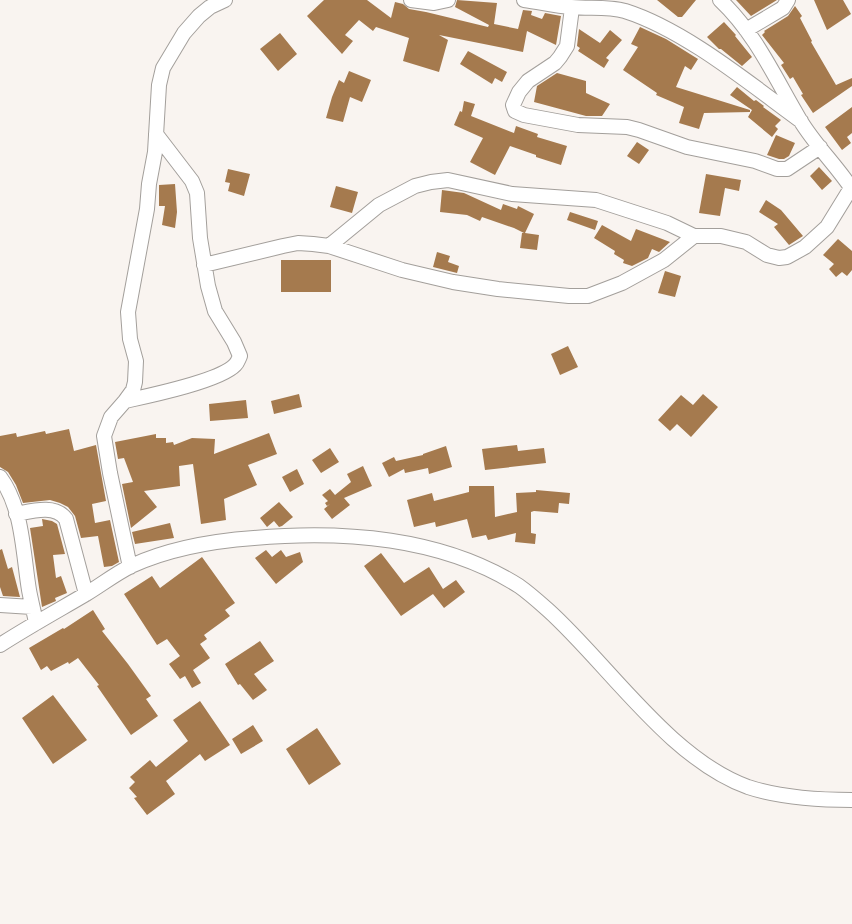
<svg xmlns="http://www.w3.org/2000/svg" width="852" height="924" font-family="Overpass,sans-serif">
  <rect width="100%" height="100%" fill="#f9f4f0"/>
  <path fill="#a57a4e" d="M324,0H367L391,18L395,2L403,4L409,9L426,12L488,27L489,25L455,7L457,0L497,3L494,24L518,29L523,10L532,11L531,15L542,19L545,13L561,16L556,45L527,31L523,52L439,35L448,40L439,72L403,61L409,38L376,27L373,31L359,20L345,35L353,41L342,54L307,16Z
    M657,0H696L682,17H678Z
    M736,0H777L751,16Z
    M814,0H843L851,14L827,30Z
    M795,6L802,16L800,18L812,41L811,42L836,85L852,78V86L813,113L801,95L803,94L793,77L790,79L781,65L784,63L762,35L765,32L764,31L788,16Z
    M724,22L736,35L735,36L752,57L742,66L721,49H719L707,37Z
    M640,27L666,39L698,59L691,70L685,66L676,87L750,110V112L704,113L699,129L679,123L684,107L656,95L657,93L623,70L638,47L631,44Z
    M579,29L600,43L610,30L622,40L606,58L609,60L604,68L578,51L580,48L577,46Z
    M280,33L297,54L278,71L260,49Z
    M468,51L507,72L502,82L495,78L492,84L460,64Z
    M349,71L371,80L362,102L350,97L343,122L326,118L332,97L339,80L344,83Z
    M557,73L586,81V93L610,104L602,116H586L534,102L537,86Z
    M737,87L754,101L756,100L764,106L763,107L781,120L775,126L778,129L772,137L748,117L752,110L730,95Z
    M464,101L475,104L471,116L514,133L516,126L538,134L537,137L567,146L561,165L536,157V155L510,146L495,175L470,162L483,138L454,125L460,111L462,112Z
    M852,107V133L847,137L851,143L842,150L825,127Z
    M776,135L795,143L789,156L784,159H779L767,155Z
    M637,142L649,150L639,164L627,156Z
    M819,167L832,181L822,190L810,176Z
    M228,169L250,174L244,196L228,191L230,183L225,182Z
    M706,174L741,180L739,191L725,188L720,216L699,213Z
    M175,184L177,212L175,228L162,225L165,206H159V185Z
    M336,186L358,192L352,213L330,207Z
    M442,190L464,193L501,210L503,204L517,209L518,206L534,214L525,233L539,235L537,250L520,248L522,233H524L514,228L482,217L480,221L467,215L440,212Z
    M766,200L781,210L803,236L789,245L774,227L778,224L759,212Z
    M570,212L598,221L595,230L567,220Z
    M602,225L631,241L636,229L670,242L659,252L652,249L648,258L632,266L623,263L624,260L614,254L615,251L594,238Z
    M838,239L852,251V270L847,276L842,272L836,277L829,269L834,264L823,255Z
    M437,252L450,256L448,262L459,266L457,273L433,267Z
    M281,260H331V292H281Z
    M665,271L681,276L675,297L658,293Z
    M568,346L578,367L560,375L551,354Z
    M299,394L302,407L274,414L271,401Z
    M703,394L718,407L691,437L677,424L670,431L658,420L681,395L693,405Z
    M246,400L248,418L210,421L209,404Z
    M69,429L74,451L96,445L106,501L92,504L95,523L110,520L119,562L112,566L104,567L98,536L81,538L75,516L68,507L60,503L50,500L23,503L16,485L8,472L0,467V436L16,433L17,437L45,431L46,434Z
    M269,433L277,454L248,465L257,485L224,499L226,520L201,524L193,464L179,466L180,486L144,491L157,507L131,528L122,484L133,482L124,458L118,459L115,442L156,434V438H166V443L173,442L174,445L192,438L215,439L214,454Z
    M517,445L518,451L544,448L546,463L485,470L482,449Z
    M446,446L452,467L429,474L428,468L405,473L404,469L389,477L382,463L394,457L396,461L423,455V454Z
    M330,448L339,462L321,473L312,460Z
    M363,466L372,486L344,498L350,505L332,519L324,509L330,504L327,506L325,503L328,501L322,495L330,489L335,495L351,482L347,474Z
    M297,469L304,484L290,492L282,477Z
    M469,486H494L495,517L517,512L516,493L536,492V490L570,493L569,504L559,503L558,513L534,511L531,512V533L536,534L535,544L515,542L516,533L488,540L486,535L472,538L467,519L436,527L435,522L414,527L407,500L432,493L434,501L469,492Z
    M279,502L293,517L282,526L279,527L274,521L267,527L260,518Z
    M42,519L52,521L57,524L65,554L53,555L56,578L61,576L67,593L55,598L56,601L42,607L30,528L43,526Z
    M170,523L174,538L135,544L132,532Z
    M2,549L8,569L12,567L20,597L3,596L0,587V550Z
    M266,550L272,557L281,550L286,557L300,552L303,562L276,584L255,558Z
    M381,553L404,583L429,567L443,589L456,580L465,592L444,608L433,594L401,616L364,566Z
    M202,557L235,603L225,610L230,616L204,635L207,639L200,644L210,658L193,670L201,683L192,688L185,676L180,679L169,664L180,656L167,639L157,645L124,594L152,576L160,588Z
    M93,610L105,629L102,631L128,664L151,696L146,699L158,716L131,735L97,686L99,685L78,658L69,664L68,662L51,671L47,666L41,670L29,648L63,628L64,629Z
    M260,641L274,661L254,674L267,690L253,700L240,684L238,685L225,664Z
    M53,695L87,740L53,764L22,718Z
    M200,701L230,745L205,761L200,754L166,781L175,794L147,815L134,798L137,797L129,788L135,782L130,777L150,760L156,767L188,741L173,720Z
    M253,725L263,741L241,754L232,739Z
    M317,728L341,764L309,785L286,749Z"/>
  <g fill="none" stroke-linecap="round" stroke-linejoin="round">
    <g stroke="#a39f9b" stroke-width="16">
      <path id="minor" d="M411,0L434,3L448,0
        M524,0C540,2 555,6 571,7C589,9 607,6 625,11C685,30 750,84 801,121
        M720,0C756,34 775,78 800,120C815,145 836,165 852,189
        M572,8L567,46L560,57L555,63L528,81L519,92L513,105L515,111L524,115L578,125L627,127L639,130L687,147L755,161L777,169H787L820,147
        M746,30L783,8L788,0
        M329,246L379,205L415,186L431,182L448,180L512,194L596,200L667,223L694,236
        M204,265L283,246L298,243L313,244L329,246L402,270L453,282L498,289L569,296H588L622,283L664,260L694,236H721L746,242L767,255L779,258L787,257L805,247L827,227L851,188
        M125,401C148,396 220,381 235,365C238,362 238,360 240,356L234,342L215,311L208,286L200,238L197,193L192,181L156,134
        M0,477C23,508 23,554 29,590C31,601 34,612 36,623
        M16,514C32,511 55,504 66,519L86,594
        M130,567L110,473L104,436L111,417L125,401L133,390L135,382L136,361L130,339L128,312L147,209L149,184L155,152L159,85L163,68L184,33L199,16L210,7L225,0
        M0,605L32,607
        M0,645C28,627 57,611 86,594C101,585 115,574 131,566C170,548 212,541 254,538C342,530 442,537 519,586C529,593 539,602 548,610C608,664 670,759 748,787C781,798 817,800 852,800"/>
    </g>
    <use href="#minor" stroke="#fff" stroke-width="14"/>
  </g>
</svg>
